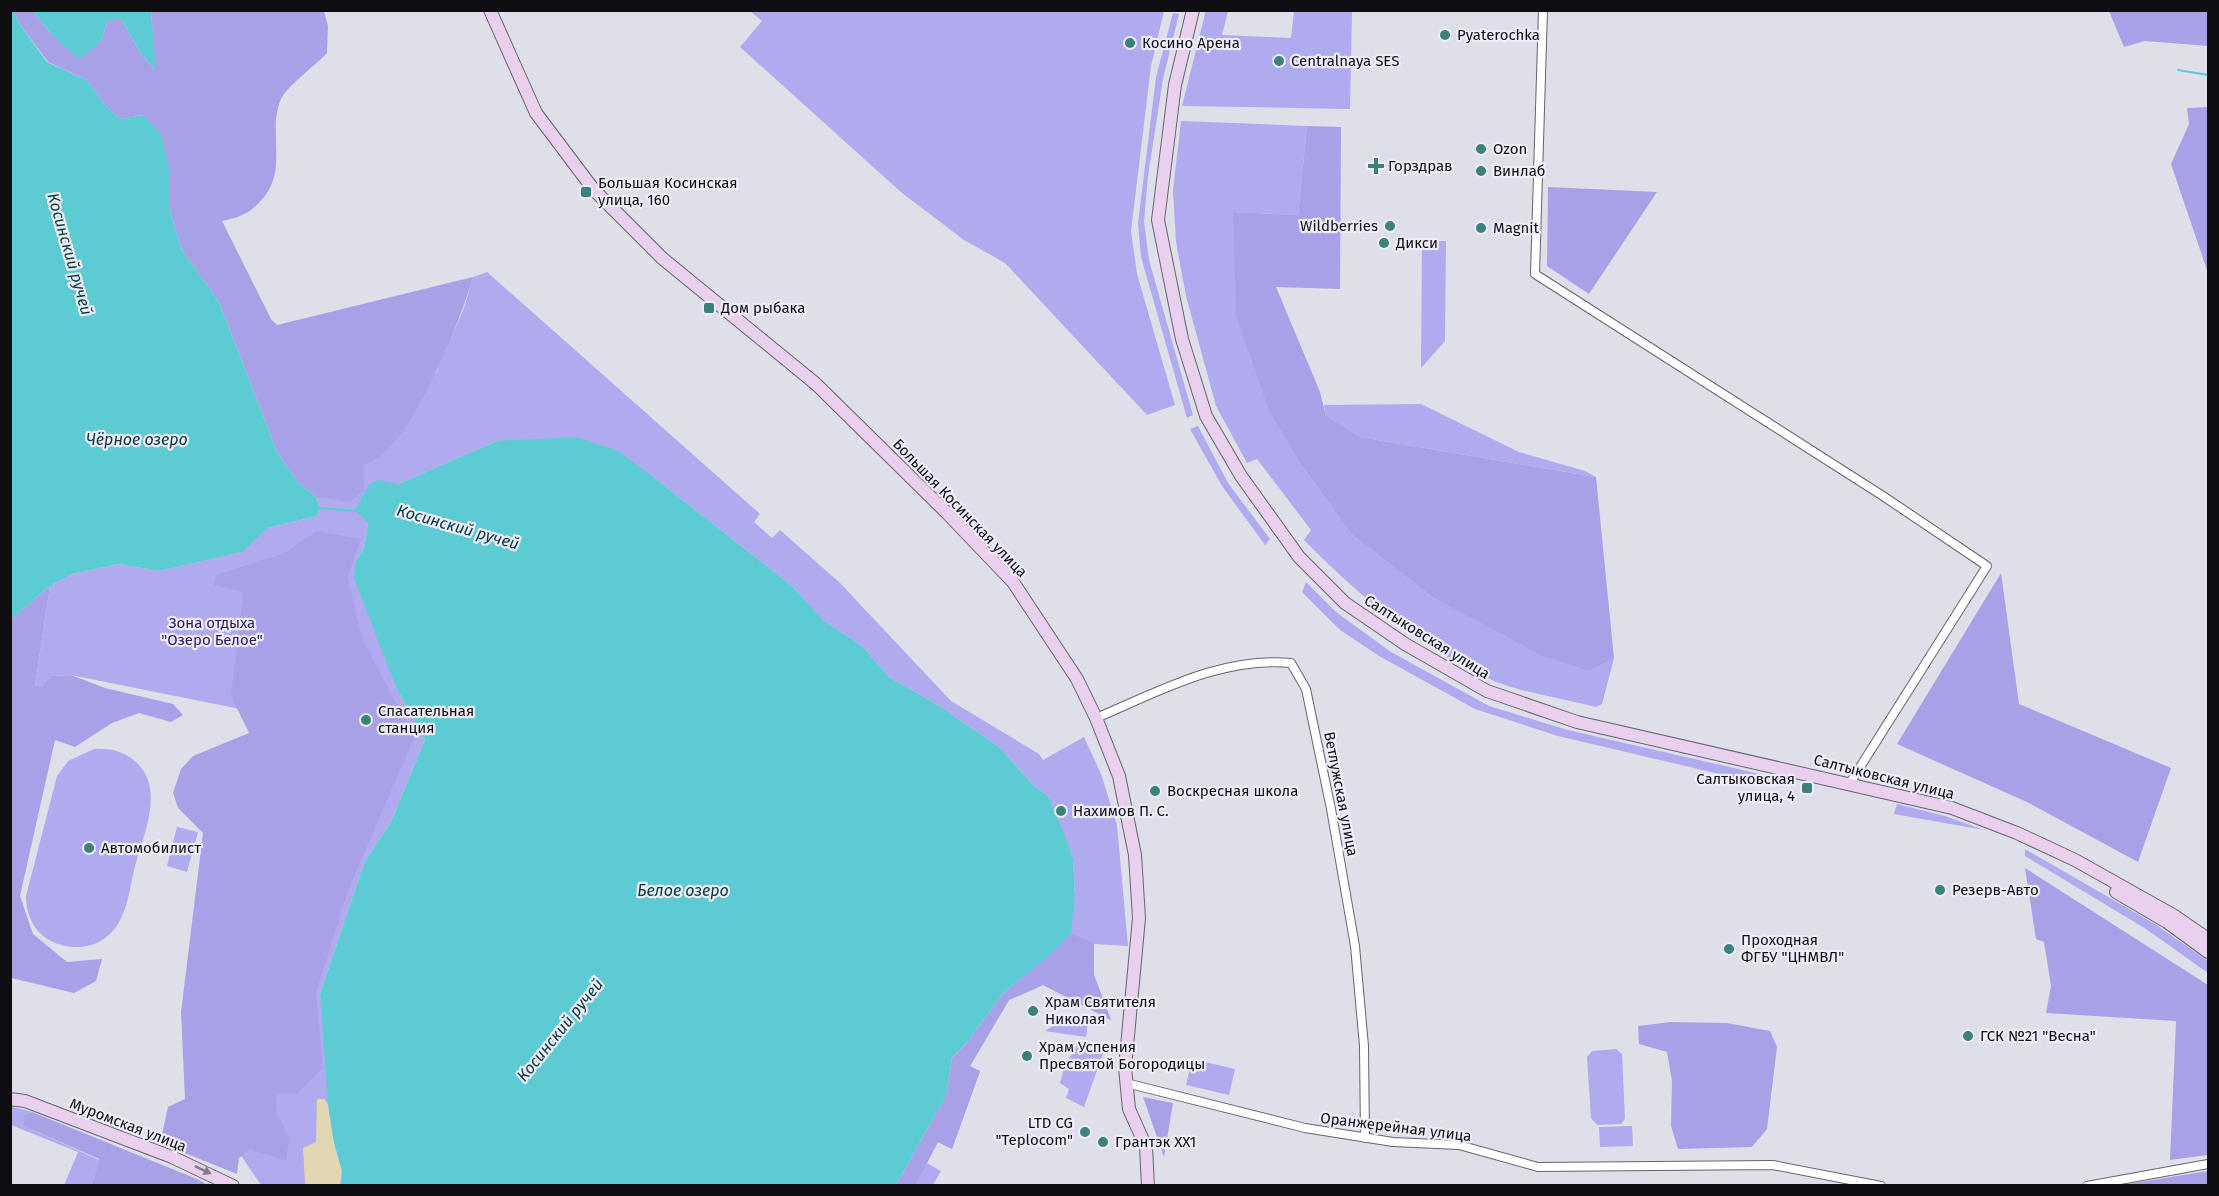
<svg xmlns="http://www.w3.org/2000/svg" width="2219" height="1196" font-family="'Fira Sans',sans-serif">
  <rect width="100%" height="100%" fill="#dfdfea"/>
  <path fill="#b0aaef" d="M1206,10L1228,11L1222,35L1291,38L1294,11H1352L1350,109L1182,106Z
    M750,11H1164L1151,66L1131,231L1137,274L1175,405L1147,415L1005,263L964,240L902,193L740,47L762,21Z
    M1173,13L1179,14L1163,79L1148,176L1144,222L1149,260L1193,415L1187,418L1141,257L1138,223L1156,77Z
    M1181,121L1307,126L1298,215L1233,212L1303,467L1351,534L1432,597L1590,671L1614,658L1602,704L1596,707C1568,700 1539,695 1511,687C1436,663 1359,596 1304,540L1311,530L1257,459L1247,463L1216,406L1186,296L1176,242L1173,190Z
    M1422,241H1446L1445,341L1421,368Z
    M487,272L760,514L754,522L772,538L780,530L840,583L951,701L1039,754L1043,760L1084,737L1101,774L1117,825L1128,946L1094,944V975L1111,1020L1043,985L1009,1000L970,1066L980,1071L952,1149L938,1142L927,1163L941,1171L933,1185H896L946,1096L1075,895L1073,858L1048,796L1034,786L999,747L941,707L889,677L862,646L824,621L792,586L652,476L497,441L398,484L368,523L364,549L356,560L396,687L425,740L391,822L365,861L320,994L334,1143L342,1171V1185H261L219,1123L279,717L71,675L51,676L42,686H35L50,586L72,574L119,564L159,571L241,552L268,528L317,516L320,508L316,497L436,373L464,308L473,277Z
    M1421,404L1519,452L1585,471L1596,477L1360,437L1326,417L1324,405Z
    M1198,426L1228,483L1270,539L1265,545L1222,486L1190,429Z
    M1306,582L1336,612L1391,652L1489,706L1568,730L1773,777L1770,786L1558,736L1475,709L1379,656L1340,630L1302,592Z
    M94,749C109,748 124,751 136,762C165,789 144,833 135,866C130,887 127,917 111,933C95,949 71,951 51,941C34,932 26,915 26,896L57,776L68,761Z
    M1897,804L1945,816L1984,830L1894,814Z
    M177,827L198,832L187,872L167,866Z
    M2025,849L2155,924L2208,961V973L2146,929L2025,856Z
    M1069,1015L1088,1022L1086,1037L1045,1031Z
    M1078,1044L1105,1048L1084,1107L1066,1098L1069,1089L1060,1083L1065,1065Z
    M1616,1049L1622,1054L1625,1119L1621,1124L1597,1125L1591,1118L1587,1057L1592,1051Z
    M1192,1059L1235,1069L1229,1095L1186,1085Z
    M10,1106L32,1112L24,1115L31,1129L99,1160L92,1185H64L78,1152L11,1125Z
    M1632,1126L1633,1146L1600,1147L1599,1127Z"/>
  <path fill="#a8a1e8" d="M14,11H33L53,36L101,42L108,20H122L141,54L155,69L151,11H324L328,26L327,53C316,65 287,86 281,99C267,132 288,167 264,197C251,213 241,217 222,221L271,319L277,325L473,277C461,319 410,453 364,465V490L350,502L316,497L299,483L278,454L219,302L182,250L170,211V170L143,115L120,119L107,107L87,80L48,62L19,23Z
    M2109,11H2208V46L2145,41L2124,47Z
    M2208,107V273L2171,164L2189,124L2187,108Z
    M1307,126L1341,127L1340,289L1276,287L1320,392L1326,416L1360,437L1596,477L1614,658L1590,671L1543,656L1432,597L1351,534L1303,467L1269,410L1236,316L1233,212L1298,215Z
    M1548,187L1657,192L1589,294L1547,266Z
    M317,531L361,539L348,576L361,636L414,738L347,893L316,993L323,1068L297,1093L276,1094L277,1113L289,1137L286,1161L250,1149L239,1158L237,1174L160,1143L168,1107L185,1099L181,1012L203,833L178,808L173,793L181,769L193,756L249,733L231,696L243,592L214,585L216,575L285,553Z
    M2001,573L2019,704L2171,768L2138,862L2027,802L1897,744Z
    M50,586L35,686H42L51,676L71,675L105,688L173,704L183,715L171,722L139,713L112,723L75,747L55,740L20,896L33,934L67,962L102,959L96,981L74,993L11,978V619Z
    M2025,868L2208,985V1155L2170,1160L2176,1021L2046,1013L2051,986L2044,942L2036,939Z
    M1071,934L1094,943V975L1111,1020L1043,985L1009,1000L970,1066L980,1071L952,1149L938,1142L915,1185L896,1186L946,1096L952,1058L966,1044L1003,993L1049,956Z
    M1671,1022L1727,1023L1770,1031L1777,1047L1767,1129L1752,1147L1678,1149L1671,1126L1672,1081L1667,1052L1639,1044L1638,1026Z
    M1143,1097L1173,1103L1164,1157Z
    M32,1112L197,1179L208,1185H92L99,1159L31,1129L24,1124V1115Z
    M2208,1171V1185H2122Z"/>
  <path fill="#e1d7b2" d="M317,1099H324L328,1104L334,1143L342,1171L340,1185H307L305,1183L303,1148L316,1142Z"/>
  <path fill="#5ccbd3" d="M14,10L19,23L47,62L87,80L107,107L120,119L143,115L161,134L170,170V211L182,250L219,302L278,454L299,483L316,497L320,508L317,516L268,528L242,552L159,571L119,564L72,574L50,586L11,619L10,11Z
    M33,11H151L156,70L141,54L122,20H108L101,42L79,59L53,36Z
    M576,437L618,451L652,476L792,586L824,621L862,646L889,677L941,707L999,747L1034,786L1048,796L1064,833L1073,858L1075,895L1071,934L1049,956L1003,993L966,1044L952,1058L946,1096L896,1185H342V1171L334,1143L328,1104L320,994L365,861L391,822L425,740L396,687L354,578L356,560L364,549L368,523L355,510L369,485L378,480L398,484L497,441Z"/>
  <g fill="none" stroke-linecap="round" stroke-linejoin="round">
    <path stroke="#5ccbd3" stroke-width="2" d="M2178,70L2208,75
      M318,508L358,511"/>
    <g stroke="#65646e" stroke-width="10">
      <path id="street" d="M1543,10L1535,274L1883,496L1987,566L1850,783
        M1096,718C1158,692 1222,656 1291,663L1306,689L1331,809L1355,946L1364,1046L1365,1138
        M1126,1083L1305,1128L1393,1142L1459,1145L1538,1167L1773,1165L1881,1186
        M2087,1186L2208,1164"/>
    </g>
    <g stroke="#65646e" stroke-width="14">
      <path id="secondary" d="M490,10L536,113L594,190L662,258L816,384L946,512L1013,582L1077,679L1096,718L1119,776L1135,855L1139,918L1125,1068L1129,1109L1146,1147L1148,1186
        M1193,10L1175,85L1158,220L1182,339L1206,416L1241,476L1299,557L1345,603L1405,644L1487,691L1577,722L1952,808L2017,833L2075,860L2173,915L2208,939
        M2116,892L2167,922L2208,952
        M10,1099L25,1101L172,1157L233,1186"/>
    </g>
    <use href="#street" stroke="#fff" stroke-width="8"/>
    <use href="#secondary" stroke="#ead0ef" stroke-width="12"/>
  </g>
  <defs><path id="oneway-solid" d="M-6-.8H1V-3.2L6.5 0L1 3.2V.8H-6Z" transform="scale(1.5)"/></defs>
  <use fill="#87798c" href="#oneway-solid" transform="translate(203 1170) rotate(25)"/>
  <g fill="#3b827e" stroke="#edecf8" stroke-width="2">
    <circle cx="1445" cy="35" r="6"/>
    <circle cx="1130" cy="43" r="6"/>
    <circle cx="1279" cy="61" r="6"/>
    <circle cx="1481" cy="149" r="6"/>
    <path d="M1373 157h6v6h6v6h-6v6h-6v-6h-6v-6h6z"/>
    <circle cx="1481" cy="171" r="6"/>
    <rect x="580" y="186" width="12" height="12" rx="3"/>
    <circle cx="1390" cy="226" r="6"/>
    <circle cx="1481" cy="228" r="6"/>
    <circle cx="1384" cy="243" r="6"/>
    <rect x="703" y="302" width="12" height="12" rx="3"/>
    <circle cx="366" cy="720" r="6"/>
    <rect x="1801" y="782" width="12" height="12" rx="3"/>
    <circle cx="1155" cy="791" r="6"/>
    <circle cx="1061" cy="811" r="6"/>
    <circle cx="89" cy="848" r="6"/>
    <circle cx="1940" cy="890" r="6"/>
    <circle cx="1729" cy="949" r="6"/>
    <circle cx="1033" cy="1011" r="6"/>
    <circle cx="1968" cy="1036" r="6"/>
    <circle cx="1027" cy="1056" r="6"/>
    <circle cx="1085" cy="1132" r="6"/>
    <circle cx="1103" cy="1142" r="6"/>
  </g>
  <g text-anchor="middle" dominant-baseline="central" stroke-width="4.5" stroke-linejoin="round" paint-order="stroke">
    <g font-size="15" fill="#0f0e12" stroke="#edecf8" text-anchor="start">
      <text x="1457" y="35">Pyaterochka</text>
      <text x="1142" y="43">Косино Арена</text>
      <text x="1291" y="61">Centralnaya SES</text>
      <text x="1493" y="149">Ozon</text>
      <text x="1388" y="166">Горздрав</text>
      <text x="1493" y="171">Винлаб</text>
      <text x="598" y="183">Большая Косинская<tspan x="598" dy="17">улица, 160</tspan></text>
      <text x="1378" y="226" text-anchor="end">Wildberries</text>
      <text x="1493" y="228">Magnit</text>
      <text x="1396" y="243">Дикси</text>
      <text x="721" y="308">Дом рыбака</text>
      <text x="378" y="711">Спасательная<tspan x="378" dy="17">станция</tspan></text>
      <text x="1795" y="779" text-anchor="end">Салтыковская<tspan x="1795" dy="17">улица, 4</tspan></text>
      <text x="1167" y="791">Воскресная школа</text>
      <text x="1073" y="811">Нахимов П. С.</text>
      <text x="101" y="848">Автомобилист</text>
      <text x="1952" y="890">Резерв-Авто</text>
      <text x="1741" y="940">Проходная<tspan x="1741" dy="17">ФГБУ "ЦНМВЛ"</tspan></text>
      <text x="1045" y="1002">Храм Святителя<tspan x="1045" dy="17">Николая</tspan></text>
      <text x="1980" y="1036">ГСК №21 "Весна"</text>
      <text x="1039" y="1047">Храм Успения<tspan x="1039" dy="17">Пресвятой Богородицы</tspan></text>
      <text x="1073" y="1123" text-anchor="end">LTD CG<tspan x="1073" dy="17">"Teplocom"</tspan></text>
      <text x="1115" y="1142">Грантэк ХХ1</text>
    </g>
    <g font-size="15" fill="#0f0e12" stroke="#edecf8">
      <text transform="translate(960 508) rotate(46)">Большая Косинская улица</text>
      <text transform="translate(1427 637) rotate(32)">Салтыковская улица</text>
      <text transform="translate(1884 777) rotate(14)">Салтыковская улица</text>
      <text transform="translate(1341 794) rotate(79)">Ветлужская улица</text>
      <text transform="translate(128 1125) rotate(21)">Муромская улица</text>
      <text transform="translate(1396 1127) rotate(7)">Оранжерейная улица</text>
    </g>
    <g font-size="15" fill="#2d1768" stroke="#edecf8">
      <text x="212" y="623">Зона отдыха<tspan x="212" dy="17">"Озеро Белое"</tspan></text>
    </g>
    <g font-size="16" font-style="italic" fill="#023a3d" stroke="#edecf8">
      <text transform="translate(70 254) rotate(74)">Косинский ручей</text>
      <text x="137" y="439">Чёрное озеро</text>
      <text transform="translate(458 527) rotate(16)">Косинский ручей</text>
      <text x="683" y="890">Белое озеро</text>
      <text transform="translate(560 1030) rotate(-51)">Косинский ручей</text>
    </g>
  </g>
  <rect width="2219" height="1196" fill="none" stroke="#0f0e12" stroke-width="24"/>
</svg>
